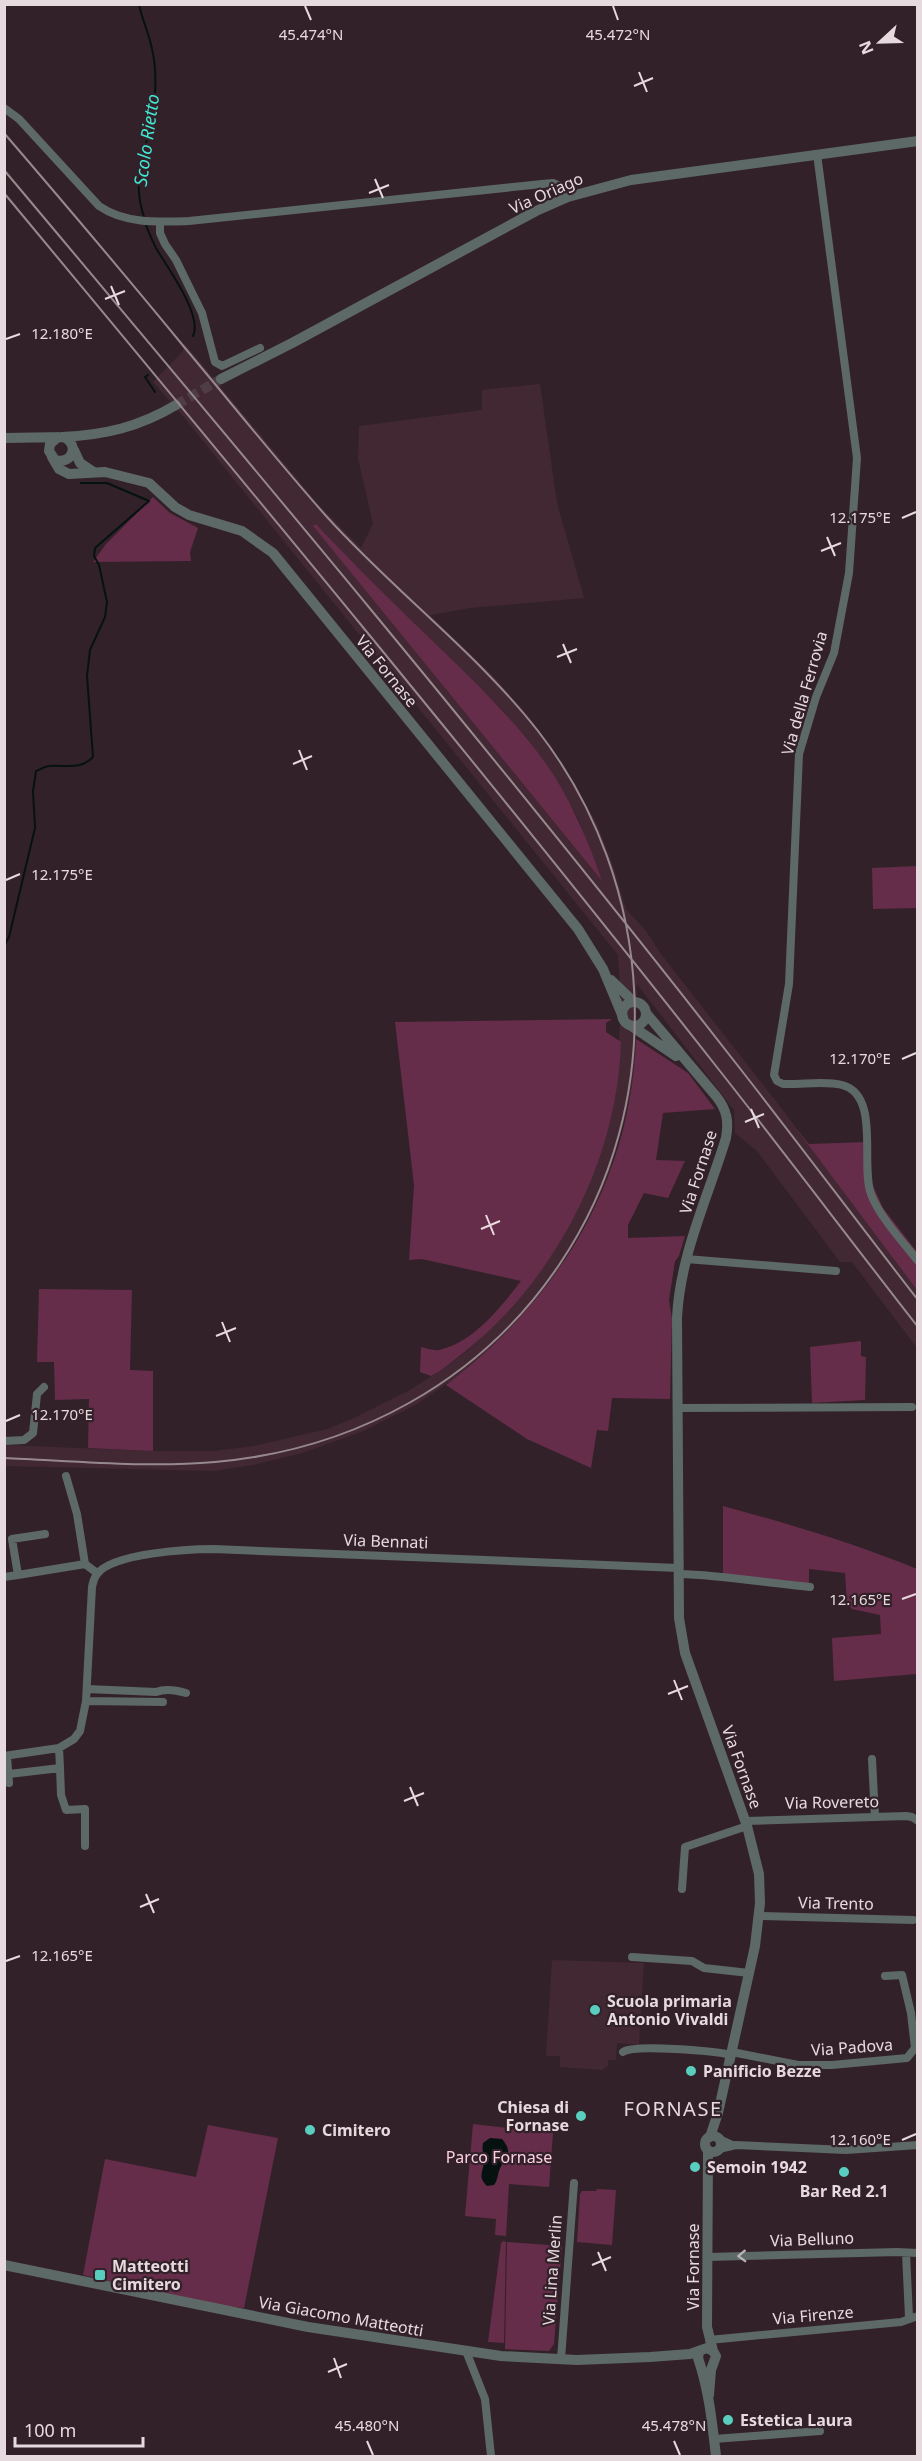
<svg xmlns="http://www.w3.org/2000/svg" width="922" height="2461" font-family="'Noto Sans',sans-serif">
  <rect width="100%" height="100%" fill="#332129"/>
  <path fill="#412833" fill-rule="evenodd" d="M185,344L317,503L361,548L373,524L358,458L359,426L482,410V390L540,384L557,503L584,598L470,608L430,615L493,676L525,712L553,749L597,824L613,866L626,909L646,931L661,954L785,1113L917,1290V1348L852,1262H840L757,1151L735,1133L734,1110L637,984L635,1059L630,1100L611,1168L596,1204L559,1270L531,1308L471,1367L417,1404L361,1432L302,1453L253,1465L213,1471L5,1466V1445L153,1451H214L254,1446L327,1429L354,1418L408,1391L440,1371L467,1351L501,1319L527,1289L553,1253L575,1215L610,1121L616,1093L621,1004L618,955L182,415L153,382L182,352ZM317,525L353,563L499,706L526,737L555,778L578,818L601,880L314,527Z
    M552,1960L644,1963L639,2045L617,2043L616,2060H608V2066L602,2070L560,2067V2056H546Z"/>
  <path fill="#652d49" d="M153,497L170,513L198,528L190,552L191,561L93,562L106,544Z
    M316,524C357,568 400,609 443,651C483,690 524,729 555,777C575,810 590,845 602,881L313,526Z
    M917,866V908L873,909L872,868Z
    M612,1019L606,1023V1032L621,1042C618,1144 572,1245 502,1318C483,1338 461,1355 440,1371L431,1376L420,1372L421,1347C426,1348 434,1351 439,1350C473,1343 501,1307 521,1281L422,1259L409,1260L414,1185L395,1022Z
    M636,1039L688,1073L715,1109L663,1113L656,1160L685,1161L668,1198L644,1193L628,1225V1238L685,1236L679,1256L675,1261L669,1300L672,1319L670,1399L612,1398L608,1431L597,1430L591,1468L527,1439L446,1385C558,1300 631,1181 636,1039Z
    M795,1127L809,1144L868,1142L870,1179L883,1208L917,1252V1290Z
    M39,1289L132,1290L130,1370L153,1371V1451L88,1448L89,1399L55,1400L54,1362H37Z
    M861,1341V1356L866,1357L865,1400L812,1403L810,1347Z
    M723,1506C789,1524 854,1543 917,1569V1674L834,1681L832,1638L881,1634L880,1615L852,1609L847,1603L845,1573L809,1569V1584L723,1575Z
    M473,2124L553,2133L549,2187L509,2184L506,2236L495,2235L496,2219L465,2216Z
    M208,2125L278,2138L244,2308L202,2303L83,2275L105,2159L196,2177Z
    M597,2189L616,2190L612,2245L577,2242L580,2194L582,2191H596Z
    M503,2241L506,2242L504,2343L488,2342L501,2243Z
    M507,2242L562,2246L554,2344L549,2351L505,2349Z"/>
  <path fill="#051210" d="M490,2138L502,2139C515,2155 504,2156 499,2171C497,2177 498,2179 494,2185L487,2186C476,2176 485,2170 484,2158C483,2153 482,2149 483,2143Z"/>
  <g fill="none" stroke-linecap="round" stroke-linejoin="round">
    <path stroke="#051210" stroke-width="2" d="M139,4C142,20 149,33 152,49C156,66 156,87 154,104C150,147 129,172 144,217
      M145,222C148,231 152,240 156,248C167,267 203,315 193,336
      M148,375L145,377L155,392
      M4,946L9,937L35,828L33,791L36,771C41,769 45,766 50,766C66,765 81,770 93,757L87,676L90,650L105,617L107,602L99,565L94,556L95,548L149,501L107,483H81"/>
    <path stroke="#4e3d44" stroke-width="10" stroke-dasharray="10 5" stroke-linecap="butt" d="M176,405L221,379"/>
    <path stroke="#5d6967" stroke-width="8" d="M4,108L19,119L99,206C125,224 159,222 189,221L542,184L553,183L564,188L568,197
      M817,154L857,458L849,573L834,653L816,697L799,754L789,984L774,1075L777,1081L783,1084C802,1085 824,1080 842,1085C881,1095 860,1165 871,1194C879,1216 903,1242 918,1261
      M160,222V233L165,244L176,260L202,313L215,362L222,366L260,348
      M686,1259L836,1271
      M678,1408L912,1407
      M4,1441L24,1440L33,1433L37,1394L44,1387
      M66,1476L77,1514L85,1564
      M45,1534L12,1539L18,1575L85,1564L97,1573
      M679,1574C723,1575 766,1583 810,1587
      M4,1577L18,1575
      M87,1689L156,1692C166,1688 176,1690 186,1693
      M86,1701L163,1702
      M59,1748L60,1768
      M4,1756L59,1748L74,1739L80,1731L86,1701L92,1587C93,1582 94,1578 97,1574C113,1553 189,1549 214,1549L678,1568
      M7,1756L9,1783
      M872,1759L875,1817
      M9,1774L60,1768L61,1795L66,1810L85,1809V1846
      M745,1821L906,1816L912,1817L918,1821
      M682,1889L685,1847L747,1826
      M759,1916L913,1920
      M632,1957L692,1961L704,1968L749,1973
      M623,2052C633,2044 716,2051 731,2055
      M732,2052L798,2065H832L907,2058L915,2048L911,2013L902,1975L885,1976
      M719,2139L732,2145
      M719,2149L736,2145L846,2150L918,2145
      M906,2253L909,2317
      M708,2257L897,2252L918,2253
      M709,2340L901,2322L918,2316
      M466,2351L485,2399L491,2456
      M561,2359L574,2183
      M714,2439L820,2431"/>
    <path stroke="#5d6967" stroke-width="10" d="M221,379L294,342L536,211L568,197L631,180L918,141
      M62,437C105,435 139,427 176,405
      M4,438L64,437C80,445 72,465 55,460L49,451L50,444L58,437
      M74,450L80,463L92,471
      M52,457L59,469L69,474L105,472L149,483L175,507L189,515L242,531L273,553L578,929L603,969L623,1017
      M611,980L634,1002
      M622 1014a12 12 0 1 1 24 0a12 12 0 1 1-24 0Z
      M646,1013L716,1096C727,1110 729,1121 726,1138C708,1197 680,1255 677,1318L679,1618L685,1653L747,1826L759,1874L760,1903L755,1946L718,2113L710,2137
      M630,1025L676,1056
      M705 2144a8 8 0 1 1 16 0a8 8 0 1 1-16 0Z
      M708,2150L707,2327L713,2351
      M4,2265L308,2327L501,2356L577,2360L650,2357L690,2354L707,2348L713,2351L716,2356L711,2370L709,2395
      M699,2352L698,2358C709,2390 712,2422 716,2456"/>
    <path stroke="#97888e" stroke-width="2" d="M4,133C65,204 126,276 185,348C232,404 278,462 327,517C394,591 476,652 538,731C657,884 669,1103 559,1265C481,1381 354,1450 215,1462C145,1468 74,1461 4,1458
      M4,170C250,463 496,756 731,1057C794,1137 855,1219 918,1300
      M4,193C244,482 484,771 716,1066C784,1152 850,1240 918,1327"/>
  </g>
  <defs><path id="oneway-chevron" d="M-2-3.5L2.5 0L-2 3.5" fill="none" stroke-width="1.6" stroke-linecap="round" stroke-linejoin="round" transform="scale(1.5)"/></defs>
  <use stroke="#b7b2b5" href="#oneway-chevron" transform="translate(742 2256) rotate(178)"/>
  <path fill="none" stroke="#e7dadf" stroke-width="2" d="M305,6L311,20M613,6L618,20M639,72L647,92M634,86L653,78M375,179L383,198M369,193L389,185M111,286L119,305M105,299L125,291M6,339L20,334M902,518L916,512M827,537L835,556M821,551L841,543M563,644L571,663M557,657L577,649M299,750L307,770M293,764L312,756M6,880L20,874M902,1059L916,1053M751,1109L759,1128M745,1122L764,1114M486,1215L494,1235M481,1229L500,1221M222,1322L230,1342M216,1336L236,1328M6,1421L20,1415M902,1599L916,1594M674,1680L682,1700M668,1694L688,1686M410,1787L418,1806M404,1801L424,1793M146,1894L154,1913M140,1907L159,1899M6,1961L20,1956M902,2140L916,2134M598,2252L606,2271M592,2265L611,2257M334,2358L341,2378M328,2372L347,2364M367,2441L373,2455M674,2441L680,2455"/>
  <g fill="#5acebe" stroke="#332129" stroke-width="2">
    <circle cx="595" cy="2010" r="6"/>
    <circle cx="691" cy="2071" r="6"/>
    <circle cx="581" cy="2116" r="6"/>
    <circle cx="310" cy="2130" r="6"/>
    <circle cx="695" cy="2167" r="6"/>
    <circle cx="844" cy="2172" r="6"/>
    <rect x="94" y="2269" width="12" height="12" rx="3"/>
    <circle cx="728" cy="2420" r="6"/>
  </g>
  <g text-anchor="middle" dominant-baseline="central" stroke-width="4.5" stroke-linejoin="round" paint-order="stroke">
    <g font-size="16" fill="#e7dadf" stroke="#332129">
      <text transform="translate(546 193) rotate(-24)">Via Oriago</text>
      <text transform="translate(387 671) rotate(51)">Via Fornase</text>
      <text transform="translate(804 693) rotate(-74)">Via della Ferrovia</text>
      <text transform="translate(698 1172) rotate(-72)">Via Fornase</text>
      <text transform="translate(386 1541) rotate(2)">Via Bennati</text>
      <text transform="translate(742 1767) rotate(70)">Via Fornase</text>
      <text transform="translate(832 1802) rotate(-1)">Via Rovereto</text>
      <text transform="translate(836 1903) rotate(1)">Via Trento</text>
      <text transform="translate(852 2047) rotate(-4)">Via Padova</text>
      <text transform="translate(812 2239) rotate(-2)">Via Belluno</text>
      <text transform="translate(693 2267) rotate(-90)">Via Fornase</text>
      <text transform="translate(552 2270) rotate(-86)">Via Lina Merlin</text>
      <text transform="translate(813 2315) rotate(-5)">Via Firenze</text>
      <text transform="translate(341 2316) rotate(10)">Via Giacomo Matteotti</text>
    </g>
    <g font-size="16" font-weight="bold" fill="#e7dadf" stroke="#332129" text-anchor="start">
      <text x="607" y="2001">Scuola primaria<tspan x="607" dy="18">Antonio Vivaldi</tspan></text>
      <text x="703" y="2071">Panificio Bezze</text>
      <text x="569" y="2107" text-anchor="end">Chiesa di<tspan x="569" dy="18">Fornase</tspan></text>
      <text x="322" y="2130">Cimitero</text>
      <text x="707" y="2167">Semoin 1942</text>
      <text x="844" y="2191" text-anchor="middle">Bar Red 2.1</text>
      <text x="112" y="2266">Matteotti<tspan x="112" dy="18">Cimitero</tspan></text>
      <text x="740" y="2420">Estetica Laura</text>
    </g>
    <g font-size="16" fill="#fdd1e4" stroke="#332129">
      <text x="499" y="2157">Parco Fornase</text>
    </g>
    <g font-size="18" font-style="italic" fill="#40e7d2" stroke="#332129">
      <text transform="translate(146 140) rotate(-82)">Scolo Rietto</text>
    </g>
    <g font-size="20" letter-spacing="1.5" fill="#e7dadf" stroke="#332129">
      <text x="673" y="2108">FORNASE</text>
    </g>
  </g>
  <g font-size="15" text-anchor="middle" fill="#e7dadf" stroke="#332129" stroke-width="4.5" stroke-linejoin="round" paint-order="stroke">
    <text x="618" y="40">45.472°N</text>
    <text x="311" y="40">45.474°N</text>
    <text x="62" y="339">12.180°E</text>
    <text x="860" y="523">12.175°E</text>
    <text x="62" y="880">12.175°E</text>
    <text x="860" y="1064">12.170°E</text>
    <text x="62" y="1420">12.170°E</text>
    <text x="860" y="1605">12.165°E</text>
    <text x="62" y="1961">12.165°E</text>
    <text x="860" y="2145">12.160°E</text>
    <text x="367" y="2431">45.480°N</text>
    <text x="674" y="2431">45.478°N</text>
  </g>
  <rect width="922" height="2461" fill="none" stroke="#e7dadf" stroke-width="12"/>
  <g transform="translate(880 42) rotate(248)" stroke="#332129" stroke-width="4.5" paint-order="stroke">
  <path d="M0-4.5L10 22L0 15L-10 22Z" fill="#e7dadf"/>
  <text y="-9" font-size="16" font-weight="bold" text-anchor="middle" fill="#e7dadf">N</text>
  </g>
  <path d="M15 2437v9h128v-9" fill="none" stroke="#e7dadf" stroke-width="3"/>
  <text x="24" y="2437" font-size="18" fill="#e7dadf" stroke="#332129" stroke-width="4.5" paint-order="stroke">100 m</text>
</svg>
